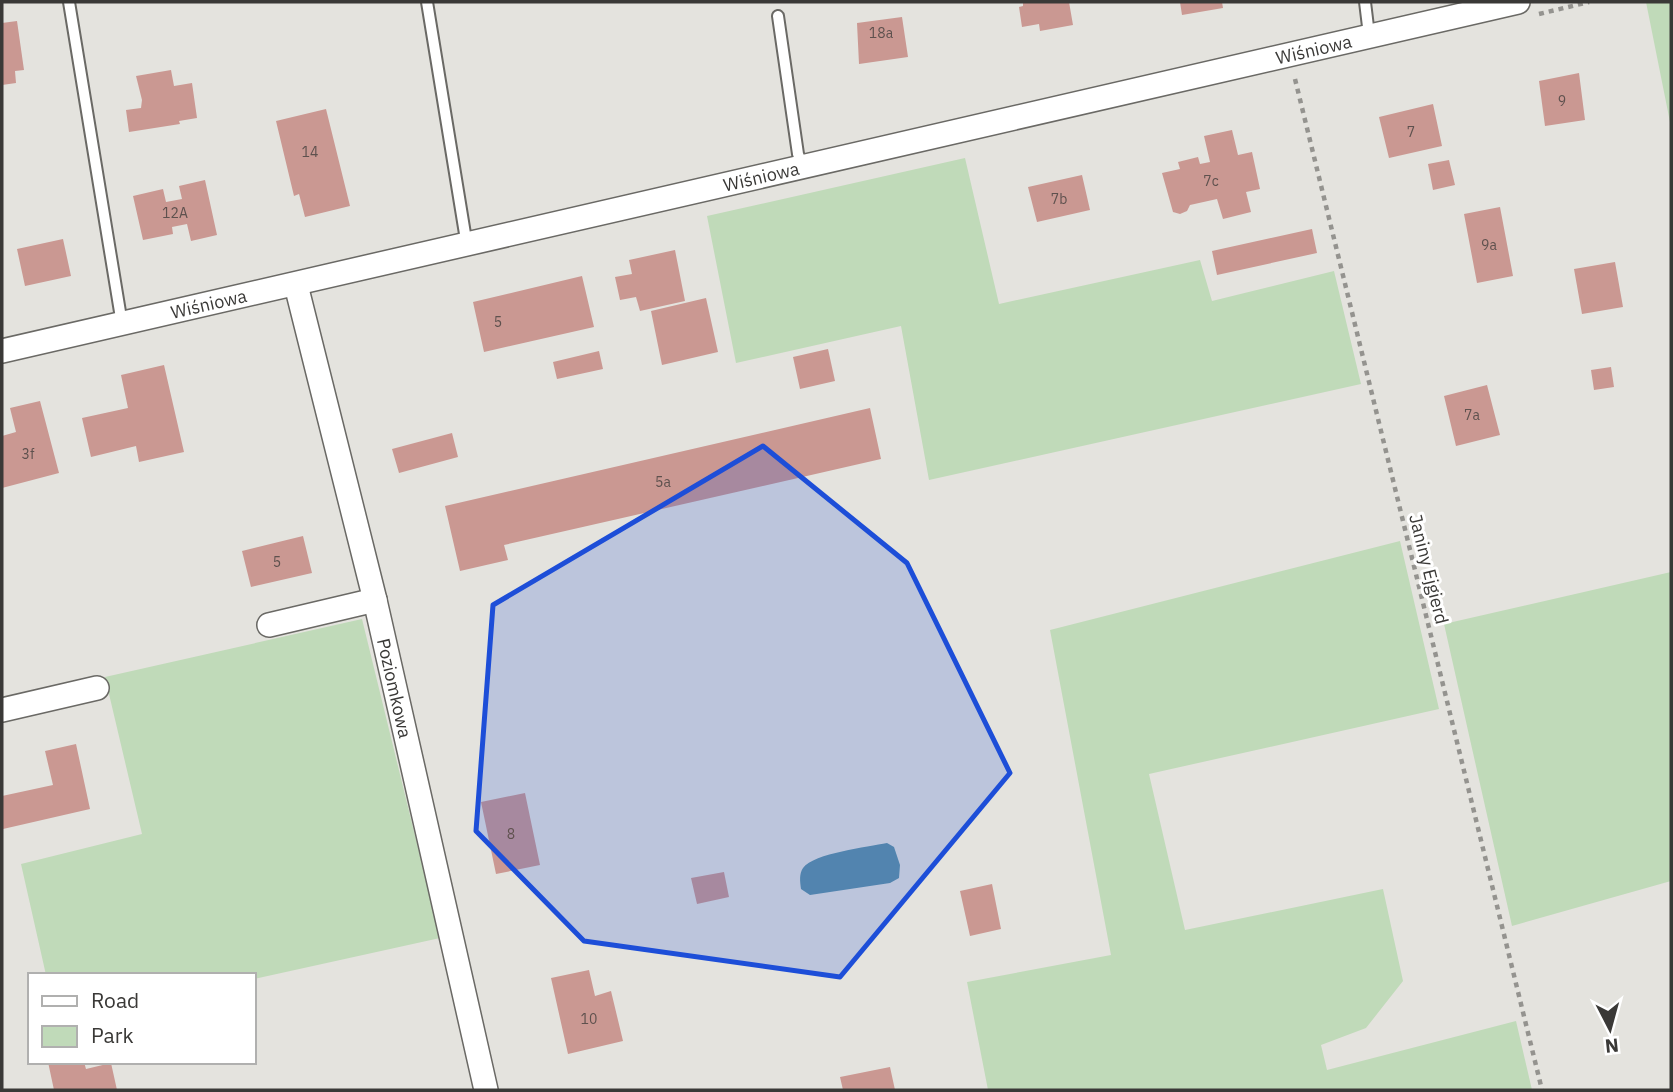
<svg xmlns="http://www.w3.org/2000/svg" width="1673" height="1092" font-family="'IBM Plex Sans',sans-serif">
  <rect width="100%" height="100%" fill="#e4e3de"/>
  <path fill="#c0dab9" d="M1646,2H1671V127Z
    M965,158L999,304L1200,260L1212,301L1334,271L1361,384L929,480L901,326L736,363L707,216Z
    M1400,541L1439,709L1149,774L1185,930L1383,889L1403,981L1366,1028L1321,1045L1327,1070L1516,1021L1532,1090H988L967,982L1111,955L1050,630Z
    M1671,572V881L1512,926L1444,624Z
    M362,619L440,938L254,979V975H46L21,864L142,834L105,677Z"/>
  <path fill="#5f92a5" d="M887,843L894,847L900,865L899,878L890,883L810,895L801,889C800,881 799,874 803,868C814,853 868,847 887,843Z"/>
  <path fill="#ca9892" d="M1023,2H1069L1073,25L1040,31L1039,24L1022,27L1019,7L1023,6Z
    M1180,2H1222L1223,8L1182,15Z
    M902,17L908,57L859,64L857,23Z
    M17,21L24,70L15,71L16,83L2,85V23Z
    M171,70L174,86L192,83L197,118L179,121L180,124L129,132L126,110L141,108L142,100L136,76Z
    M1579,73L1585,120L1545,126L1539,81Z
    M1433,104L1442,146L1389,158L1379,117Z
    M326,109L350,206L305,217L299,194L294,196L276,121Z
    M1232,130L1238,155L1252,152L1260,189L1246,192L1251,212L1223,219L1217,199L1190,205L1187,211L1180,214L1173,212L1162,173L1180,169L1178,162L1198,157L1200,164L1210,162L1204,136Z
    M1449,160L1455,185L1433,190L1428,164Z
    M1082,175L1090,210L1037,222L1028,187Z
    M205,180L217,235L191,241L187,224L172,227L173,234L143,240L133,196L163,189L166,202L182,199L179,186Z
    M1500,207L1513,276L1477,283L1464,214Z
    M1312,229L1317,253L1217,275L1212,251Z
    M63,239L71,276L25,286L17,249Z
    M675,250L685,301L640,311L636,297L620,300L615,277L632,274L629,260Z
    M1615,262L1623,307L1582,314L1574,269Z
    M582,276L594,327L484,352L473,302Z
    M706,298L718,352L662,365L651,311Z
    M828,349L835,381L800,389L793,357Z
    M599,351L603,369L557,379L553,362Z
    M164,365L184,452L139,462L136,446L91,457L82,418L128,408L121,375Z
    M1611,367L1614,387L1594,390L1591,370Z
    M1487,385L1500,435L1456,446L1444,396Z
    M40,401L59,473L2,488V436L16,432L10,408Z
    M870,408L881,459L504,545L508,560L460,571L445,506Z
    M452,433L458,457L399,473L392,449Z
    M303,536L312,573L251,587L242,551Z
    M76,744L90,809L3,829L2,796L53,785L45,751Z
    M525,793L540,865L496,874L481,802Z
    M724,872L729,897L697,904L691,878Z
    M992,884L1001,929L970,936L960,891Z
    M589,970L595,996L611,991L623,1041L568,1054L551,978Z
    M48,1062H84L86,1069L111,1063L117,1090H54Z
    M890,1067L895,1090H843L840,1077Z"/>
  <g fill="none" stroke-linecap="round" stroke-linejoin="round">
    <g stroke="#6a6965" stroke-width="14">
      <path id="lane" d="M69,2L122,324
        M427,2L467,246
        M1365,2L1369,35
        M778,16L798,154L803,167"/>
    </g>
    <g stroke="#6a6965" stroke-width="26">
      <g id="street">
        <path id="s1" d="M296,285L375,600L486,1090"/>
        <path id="s2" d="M2,351L1518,2"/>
        <path d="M269,625L375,600"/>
        <path d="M2,710L97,688"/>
      </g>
    </g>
    <path stroke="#94938f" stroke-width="4.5" stroke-dasharray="5 5" stroke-linecap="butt" d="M1539,14L1589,2
      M1295,79L1542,1090"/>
    <use href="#lane" stroke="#fff" stroke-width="10"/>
    <use href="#street" stroke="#fff" stroke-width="23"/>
  </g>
  <path fill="#1d4ed8" fill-opacity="0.2" stroke="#1d4ed8" stroke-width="5" stroke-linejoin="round" d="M763,446L907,563L1010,773L840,977L584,941L476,831L493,605Z"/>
  <g text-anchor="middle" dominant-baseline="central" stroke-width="6" stroke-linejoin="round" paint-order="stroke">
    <g font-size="14" fill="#5e514e">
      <text x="881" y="33">18a</text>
      <text x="1562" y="101">9</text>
      <text x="1411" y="132">7</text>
      <text x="310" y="152">14</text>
      <text x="1211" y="181">7c</text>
      <text x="1059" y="199">7b</text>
      <text x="175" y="213">12A</text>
      <text x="1489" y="245">9a</text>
      <text x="498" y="322">5</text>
      <text x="1472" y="415">7a</text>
      <text x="28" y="454">3f</text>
      <text x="663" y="482">5a</text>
      <text x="277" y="562">5</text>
      <text x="511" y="834">8</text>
      <text x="589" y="1019">10</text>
    </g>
    <g font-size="18" fill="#3a3937" stroke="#fff">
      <text stroke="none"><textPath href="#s2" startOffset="1346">Wiśniowa</textPath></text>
      <text stroke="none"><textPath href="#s2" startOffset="779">Wiśniowa</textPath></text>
      <text stroke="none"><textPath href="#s2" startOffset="212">Wiśniowa</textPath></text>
      <text transform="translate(1429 569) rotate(76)">Janiny Ejgierd</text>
      <text stroke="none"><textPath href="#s1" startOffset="415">Poziomkowa</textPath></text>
    </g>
  </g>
  <rect width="1673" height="1092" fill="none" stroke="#3a3937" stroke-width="7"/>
  <rect x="28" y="973" width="228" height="91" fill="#ffffff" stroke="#b0b0af" stroke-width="2"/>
  <rect x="42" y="996" width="35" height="10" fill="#ffffff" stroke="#b0b0af" stroke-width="2"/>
  <text x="91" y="1008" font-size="21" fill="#3a3937">Road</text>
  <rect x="42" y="1026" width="35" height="21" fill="#c0dab9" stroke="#b0b0af" stroke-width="2"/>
  <text x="91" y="1043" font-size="21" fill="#3a3937">Park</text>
  <g transform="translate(1610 1029) rotate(174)" stroke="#ffffff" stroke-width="5" paint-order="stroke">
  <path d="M0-5L12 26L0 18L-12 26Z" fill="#3a3937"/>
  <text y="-10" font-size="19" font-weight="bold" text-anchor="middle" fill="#3a3937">N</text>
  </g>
</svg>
